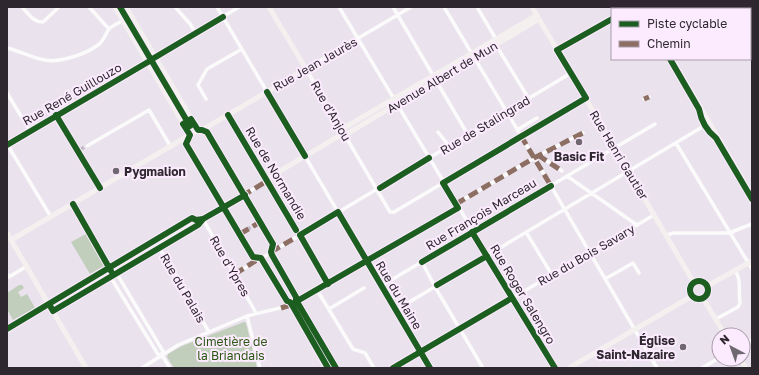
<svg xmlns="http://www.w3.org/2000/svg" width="759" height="375" font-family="'Golos Text',sans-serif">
  <rect width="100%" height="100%" fill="#eae2ec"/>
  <path fill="#c1cebc" d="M86,234L105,265L90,274L71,242Z
    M19,285H22L24,288L18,292L21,297L27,294L35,308L13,320L7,309V293Z
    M244,322L246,323L257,368H174L167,357L168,354L182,346Z"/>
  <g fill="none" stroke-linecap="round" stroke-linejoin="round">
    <path stroke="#c4bdc6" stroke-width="3.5" stroke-dasharray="3.5 2" stroke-linecap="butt" d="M81,149L87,146
      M243,232L256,224"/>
    <path stroke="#fcfbfc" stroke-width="3.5" d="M22,7C28,13 34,23 43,22L59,7
      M89,7L109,29
      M175,7L191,25L195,33
      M217,7L430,368
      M339,7L555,368
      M393,7L468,135
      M411,7L306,69L390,212H394L586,98
      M444,7L551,186L657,368
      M477,7L496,39V45L529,99
      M629,9L632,7
      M7,48C20,51 32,58 45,60C60,63 86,54 98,45C105,40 105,33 110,28C114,25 119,23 123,20
      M557,50L612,19
      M154,58L239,7
      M7,93L30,131
      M206,99L198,85L207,69L242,49
      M644,99L649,97
      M56,115L100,188
      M228,115L328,284
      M202,130L207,132L273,244L271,252L272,255L296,297V300L336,368
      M517,130L537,118
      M438,132L449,146
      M190,135L186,144L253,257L261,258L287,301L290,302L328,368
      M676,143L752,269
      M7,144L51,217
      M7,145L148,62
      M87,146L149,110L171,147
      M538,155L562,171
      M567,176L637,225
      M73,204L111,271
      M456,204L534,158L583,133
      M526,232L552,275
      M666,235L674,233H729L752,224
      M157,244L209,332
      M422,262L435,287L483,368
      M114,269L164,353
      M108,273L159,356
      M7,274L9,277L27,266
      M235,274L571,73
      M605,279L633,263L639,273
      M381,286L655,124
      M79,290L109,272
      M317,290L353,349L365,353L374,368
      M329,309L364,288
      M396,310L709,123
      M256,313L203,219L267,181
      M247,316L260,368
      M716,319L738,307L740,303C738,291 742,281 735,270
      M743,345L752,340
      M161,354L170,368
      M142,368L178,345L247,316L288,306L297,302L458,208
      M393,368L654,215
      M702,368L719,358"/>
    <path stroke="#f4f0ef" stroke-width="5" d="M115,7L190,135
      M126,7L198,130
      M532,7L694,283
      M642,7L643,9
      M672,59L752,195
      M342,129L537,15
      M345,135L539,19
      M267,181L270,177L344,133
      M7,233L86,368
      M11,240L198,130H202L306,69L269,7
      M118,267L196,220L203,219
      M690 290a9 9 0 1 1 18 0a9 9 0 1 1-18 0Z
      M707,286L752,261
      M703,298L725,335
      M51,307L79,290
      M7,329L49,304
      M740,359L746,368
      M569,368L692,296"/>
    <path stroke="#8d6e63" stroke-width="5" stroke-dasharray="10 5" stroke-linecap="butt" d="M644,99L649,97
      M600,122L601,121
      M521,136L551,186
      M538,155L562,171
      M242,196L267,181
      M456,204L534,158L583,133
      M240,234L260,222
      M271,252L300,235
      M235,274L260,258
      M281,308L294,304"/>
    <g stroke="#fcebfe" stroke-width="8">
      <path id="cycleway" d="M120,7L190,126
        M154,58L223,17
        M670,59L699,109C701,120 707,131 716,138L752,199
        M267,92L305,156
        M56,115L100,188
        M228,115L296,230
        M7,145L148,62
        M380,188L429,158
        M73,204L111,271
        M472,232L555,368
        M422,262L551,186
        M690 290a9 9 0 1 1 18 0a9 9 0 1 1-18 0Z
        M328,284L300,235L338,212L430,368
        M437,285L487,256
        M49,304L53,311L198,225L203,219
        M292,304L458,208L443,183L586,98L557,50L612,19
        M7,329L192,218L196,220L203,219L245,195
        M328,368L292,305L290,302L287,301L261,258L253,257L186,144L190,135L183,124L191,119L198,130H202L207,132L273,244L271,252L272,255L296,297V300L336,368
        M393,368L512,298"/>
    </g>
    <use href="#cycleway" stroke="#1b5e20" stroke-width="6"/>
  </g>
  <g fill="#706871" stroke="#fcebfe" stroke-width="1.5">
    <circle cx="579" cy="142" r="4"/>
    <circle cx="116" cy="171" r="4"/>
    <circle cx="683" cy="347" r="4"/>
  </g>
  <g text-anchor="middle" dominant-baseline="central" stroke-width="4" stroke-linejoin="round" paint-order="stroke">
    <g font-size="12" fill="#2e272f" stroke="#fcebfe">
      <text transform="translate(315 64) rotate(-30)">Rue Jean Jaurès</text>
      <text transform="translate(442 77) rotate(-31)">Avenue Albert de Mun</text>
      <text transform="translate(72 94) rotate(-30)">Rue René Guillouzo</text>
      <text transform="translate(331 111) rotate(60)">Rue d'Anjou</text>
      <text transform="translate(485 125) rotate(-31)">Rue de Stalingrad</text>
      <text transform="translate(619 155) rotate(59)">Rue Henri Gautier</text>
      <text transform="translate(276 173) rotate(59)">Rue de Normandie</text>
      <text transform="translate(481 214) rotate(-31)">Rue François Marceau</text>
      <text transform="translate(586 255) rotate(-30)">Rue du Bois Savary</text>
      <text transform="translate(230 266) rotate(60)">Rue d'Ypres</text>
      <text transform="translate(183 288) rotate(60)">Rue du Palais</text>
      <text transform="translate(523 294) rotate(59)">Rue Roger Salengro</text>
      <text transform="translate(399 295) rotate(59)">Rue du Maine</text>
    </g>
    <g font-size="12" font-weight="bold" fill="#2e272f" stroke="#fcebfe">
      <text x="579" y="156">Basic Fit</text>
      <text x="124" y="171" text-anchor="start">Pygmalion</text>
      <text x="675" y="340" text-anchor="end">Église<tspan x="675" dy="14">Saint-Nazaire</tspan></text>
    </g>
    <g font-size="12" fill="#2a5714" stroke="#fcebfe">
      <text x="231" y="341">Cimetière de<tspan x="231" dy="14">la Briandais</tspan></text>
    </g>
  </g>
  <rect width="759" height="375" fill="none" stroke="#2e272f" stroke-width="16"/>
  <rect x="611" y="8" width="140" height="52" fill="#fcebfe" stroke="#aa9dab"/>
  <rect x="619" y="21" width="20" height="6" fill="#1b5e20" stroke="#aa9dab"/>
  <text x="647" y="28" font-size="12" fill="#2e272f">Piste cyclable</text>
  <rect x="619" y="41" width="20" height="6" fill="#8d6e63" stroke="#aa9dab"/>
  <text x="647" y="48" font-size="12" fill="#2e272f">Chemin</text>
  <g transform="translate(731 347) rotate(319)"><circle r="19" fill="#fcebfe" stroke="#aa9dab"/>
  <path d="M0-3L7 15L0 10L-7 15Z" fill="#706871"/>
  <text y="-6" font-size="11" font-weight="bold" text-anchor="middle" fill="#2e272f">N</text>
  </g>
</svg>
